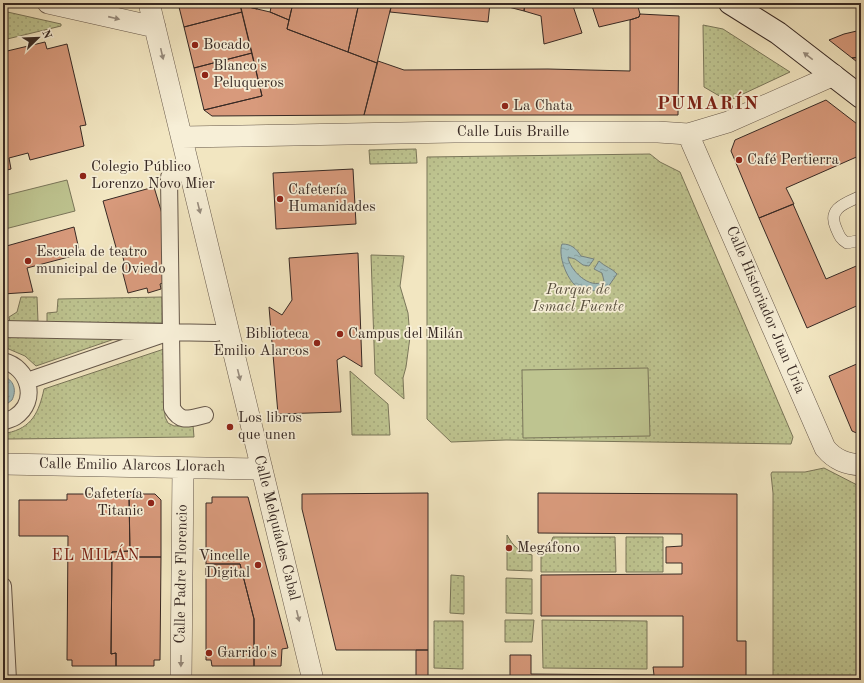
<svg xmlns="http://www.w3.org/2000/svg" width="864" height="683" font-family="'Old Standard TT',serif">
  <defs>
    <pattern id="green-dots" width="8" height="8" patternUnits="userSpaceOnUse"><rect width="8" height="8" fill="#bec490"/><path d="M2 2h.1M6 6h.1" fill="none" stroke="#a4a87c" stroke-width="1.8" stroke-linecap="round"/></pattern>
    <pattern id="water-ripples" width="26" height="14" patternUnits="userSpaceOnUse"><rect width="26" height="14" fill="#a0bdbd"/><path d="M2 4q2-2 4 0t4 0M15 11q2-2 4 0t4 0" fill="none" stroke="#8aa2a2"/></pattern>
  </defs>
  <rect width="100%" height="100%" fill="#f2e6c1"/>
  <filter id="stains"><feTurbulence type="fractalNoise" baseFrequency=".005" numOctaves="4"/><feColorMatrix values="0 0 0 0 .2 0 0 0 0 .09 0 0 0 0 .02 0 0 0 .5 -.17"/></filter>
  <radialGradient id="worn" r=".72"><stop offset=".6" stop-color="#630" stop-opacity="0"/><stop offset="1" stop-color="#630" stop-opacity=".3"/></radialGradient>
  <path fill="url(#green-dots)" stroke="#7a765a" d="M3,11L61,24V26L3,40Z
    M703,25L723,29L790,72L728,101L704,87Z
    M416,149L417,163L370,164L369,150Z
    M650,154L660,162L680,172L793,437L791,444L506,440L451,442L427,419V157Z
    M371,255L404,256L400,286L408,313L410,337L406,367L403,378L404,399L375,374Z
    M21,297H37L38,321L10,322L9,317L17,312Z
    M162,297V323L47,322V313L57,312L58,299Z
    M5,335H126L36,366L25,356L4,347Z
    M164,349L165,417L168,423L174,426L193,425L194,437L7,439V433C32,428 39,412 44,389Z
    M350,371L388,404L390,435H352Z
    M824,468L861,487V680H773V493L771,474L772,472H805Z
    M507,535C513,546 519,552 532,555V571L507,570Z
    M553,537H615L616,572H541V554L549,547Z
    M626,537H663V572H626Z
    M451,575L464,576V614L450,613Z
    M506,578L532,579V614L506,613Z
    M505,620H534L532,642H505Z
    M542,620L647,621V669L543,668Z
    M434,621H463V669L434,668Z"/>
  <path fill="#bec490" stroke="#7a765a" d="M67,180L75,211L5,229L3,220V196Z
    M648,368L650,436L523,438L522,370Z"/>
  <path fill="url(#water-ripples)" stroke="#768280" d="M562,244C571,244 576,248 581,256L594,259L589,266L583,265L575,259L568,257C569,269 590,291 604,281L602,273L594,269L599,261C605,267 612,268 617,274L608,287C601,289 593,292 586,291C570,290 557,257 562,244Z
    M3,376C14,380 17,390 12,400L3,407Z"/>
  <path fill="#d89a7c" stroke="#372924" d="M178,3H240L242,12L184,27Z
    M240,3H259L257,9L240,5Z
    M272,3H293L289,20L270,12Z
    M293,3H359L348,52L287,29Z
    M359,3H392L377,63L348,52Z
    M392,3H490L488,22L390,12Z
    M493,3H525L524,11Z
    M525,3H572L582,33L544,44L541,16L524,11Z
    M591,3H637L640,14L639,17L633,19L599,27Z
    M240,5L270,12L289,20L287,29L377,63L364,115L212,116L204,110L262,96Z
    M242,12L252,53L194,68L184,27Z
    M640,14L679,16L678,115H364L378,61L404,70L548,69L630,71V20L639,17Z
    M861,30V57L852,58L829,40L844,34Z
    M45,42L47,49L67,44L86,125L80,126L84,146L30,160L28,153L9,158L11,169L3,171V52Z
    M252,53L262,96L204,110L194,68Z
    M861,57V65L852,58Z
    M826,100L861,127V155L786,188L794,204L759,218L731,151L735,140Z
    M353,169L356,224L276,229L273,173Z
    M154,187L163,217V283L160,284L161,289L148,293L147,288L128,293L121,266L125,265L121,250L117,251L103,201Z
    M793,204L826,279L861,264V304L807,328L759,218Z
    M74,227L80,254L27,268L33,292L3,294V247Z
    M358,253L362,367L344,356L337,360L341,412L278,414L269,307L282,315L292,300L289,258Z
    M859,363L861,367V435L852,431L829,376Z
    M428,493V650H336L302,509V494Z
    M538,493L737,494V641H746V680H510V655H531V674L654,675L653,667H683V616H541V575L682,574V563H666V547L682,546V534L538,533Z
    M67,494H129L130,551L112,552L111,654L116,653V666H72V660H67L68,536H19V500H67Z
    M129,494H155L161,500V557H130Z
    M212,497H248L288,648L282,649L281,666H254V619L240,564H206V503H212Z
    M130,551V557H161L160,660H154V666H116V653L111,654L112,552Z
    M206,564H240L254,619V666H212L211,660H206Z
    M416,650H428V680H416Z"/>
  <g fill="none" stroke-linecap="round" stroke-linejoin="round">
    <g stroke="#66584b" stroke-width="12">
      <path id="service" d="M861,196C846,203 827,208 836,228C839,235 840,239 847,243L861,240"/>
    </g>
    <g stroke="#66584b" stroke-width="18">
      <path id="pedestrian" d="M176,176L169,177L172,408C181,424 190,418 205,415
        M3,329L216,333
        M3,361C29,367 39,401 15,417C12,419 7,420 3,422
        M27,381L161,335
        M3,586L8,680"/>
    </g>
    <g stroke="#66584b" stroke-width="22">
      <path id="minor" d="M48,3L155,27
        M149,3L313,680
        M688,134L825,448C835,460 846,464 861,465
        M182,137L454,132H658L688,134L728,122L834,75
        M3,464L262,469
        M181,680L183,468"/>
    </g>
    <g stroke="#372924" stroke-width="24">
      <path id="secondary" d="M730,3L778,33L861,97"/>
    </g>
    <use href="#service" stroke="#f7efd7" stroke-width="11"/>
    <use href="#pedestrian" stroke="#f7efd7" stroke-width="16"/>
    <use href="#minor" stroke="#f7efd7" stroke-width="21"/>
    <use href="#secondary" stroke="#f7efd7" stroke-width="22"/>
  </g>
  <defs><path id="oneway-solid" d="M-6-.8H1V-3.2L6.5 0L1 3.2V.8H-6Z"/></defs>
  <g fill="#978c7e">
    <use href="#oneway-solid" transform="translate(114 18) rotate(13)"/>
    <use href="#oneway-solid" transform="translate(162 54) rotate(77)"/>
    <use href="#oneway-solid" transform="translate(808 56) rotate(-143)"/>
    <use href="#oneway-solid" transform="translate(199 208) rotate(76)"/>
    <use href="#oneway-solid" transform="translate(239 375) rotate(76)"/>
    <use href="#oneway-solid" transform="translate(298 616) rotate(76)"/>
    <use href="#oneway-solid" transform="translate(181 661) rotate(91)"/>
  </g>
  <g fill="#8f2418" stroke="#f7efd7" stroke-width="1.5">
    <circle cx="195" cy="45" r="4"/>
    <circle cx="205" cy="75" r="4"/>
    <circle cx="505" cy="106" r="4"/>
    <circle cx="739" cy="160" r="4"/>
    <circle cx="83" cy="176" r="4"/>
    <circle cx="280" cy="199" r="4"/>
    <circle cx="28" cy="261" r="4"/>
    <circle cx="340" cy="334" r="4"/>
    <circle cx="317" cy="343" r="4"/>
    <circle cx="230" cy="427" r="4"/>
    <circle cx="151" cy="503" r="4"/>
    <circle cx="509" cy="548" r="4"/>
    <circle cx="258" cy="565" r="4"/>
    <circle cx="209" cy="653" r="4"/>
  </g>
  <g text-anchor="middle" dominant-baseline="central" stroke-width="3.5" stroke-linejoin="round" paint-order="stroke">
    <g font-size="15" fill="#372924" stroke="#f7efd7" text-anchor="start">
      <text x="203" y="45">Bocado</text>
      <text x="213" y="66">Blanco's<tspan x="213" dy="17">Peluqueros</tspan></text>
      <text x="513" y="106">La Chata</text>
      <text x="747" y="160">Café Pertierra</text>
      <text x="91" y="167">Colegio Público<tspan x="91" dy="17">Lorenzo Novo Mier</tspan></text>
      <text x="288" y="190">Cafetería<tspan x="288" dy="17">Humanidades</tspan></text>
      <text x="36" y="252">Escuela de teatro<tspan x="36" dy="17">municipal de Oviedo</tspan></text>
      <text x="309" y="334" text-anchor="end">Biblioteca<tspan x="309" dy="17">Emilio Alarcos</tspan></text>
      <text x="348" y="334">Campus del Milán</text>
      <text x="238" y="418">Los libros<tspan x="238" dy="17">que unen</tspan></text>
      <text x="143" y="494" text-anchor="end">Cafetería<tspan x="143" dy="17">Titanic</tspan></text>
      <text x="517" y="548">Megáfono</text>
      <text x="250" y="556" text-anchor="end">Vincelle<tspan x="250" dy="17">Digital</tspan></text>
      <text x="217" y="653">Garrido's</text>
    </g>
    <g font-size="15" fill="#372924" stroke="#f7efd7">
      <text x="513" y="132">Calle Luis Braille</text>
      <text transform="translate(765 310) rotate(67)">Calle Historiador Juan Uría</text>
      <text transform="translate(132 466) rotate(1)">Calle Emilio Alarcos Llorach</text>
      <text transform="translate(276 528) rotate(76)">Calle Melquíades Cabal</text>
      <text transform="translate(182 574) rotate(-89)">Calle Padre Florencio</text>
    </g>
    <g font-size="15" font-style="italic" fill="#59503f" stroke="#f7efd7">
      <text x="578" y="290">Parque de<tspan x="578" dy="17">Ismael Fuente</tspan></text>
    </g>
    <g font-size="16" letter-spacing="1" fill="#7a1f14" stroke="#f7efd7">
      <text x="96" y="556">EL MILÁN</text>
    </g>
    <g font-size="19" font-weight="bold" letter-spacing="1" fill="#7a1f14" stroke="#f7efd7">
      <text x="708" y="104">PUMARÍN</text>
    </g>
  </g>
  <rect width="864" height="683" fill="none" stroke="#f2e6c1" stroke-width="16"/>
  <rect x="4" y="4" width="856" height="675" fill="none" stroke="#372924" stroke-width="2"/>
  <rect x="8" y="8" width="848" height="667" fill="none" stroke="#372924"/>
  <g transform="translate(38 38) rotate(67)" stroke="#f7efd7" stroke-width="3" paint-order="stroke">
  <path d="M0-3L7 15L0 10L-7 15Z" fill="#372924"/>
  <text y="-6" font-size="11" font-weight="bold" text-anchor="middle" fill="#372924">N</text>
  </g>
  <rect width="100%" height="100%" filter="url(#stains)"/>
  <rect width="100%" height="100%" fill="url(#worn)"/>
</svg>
